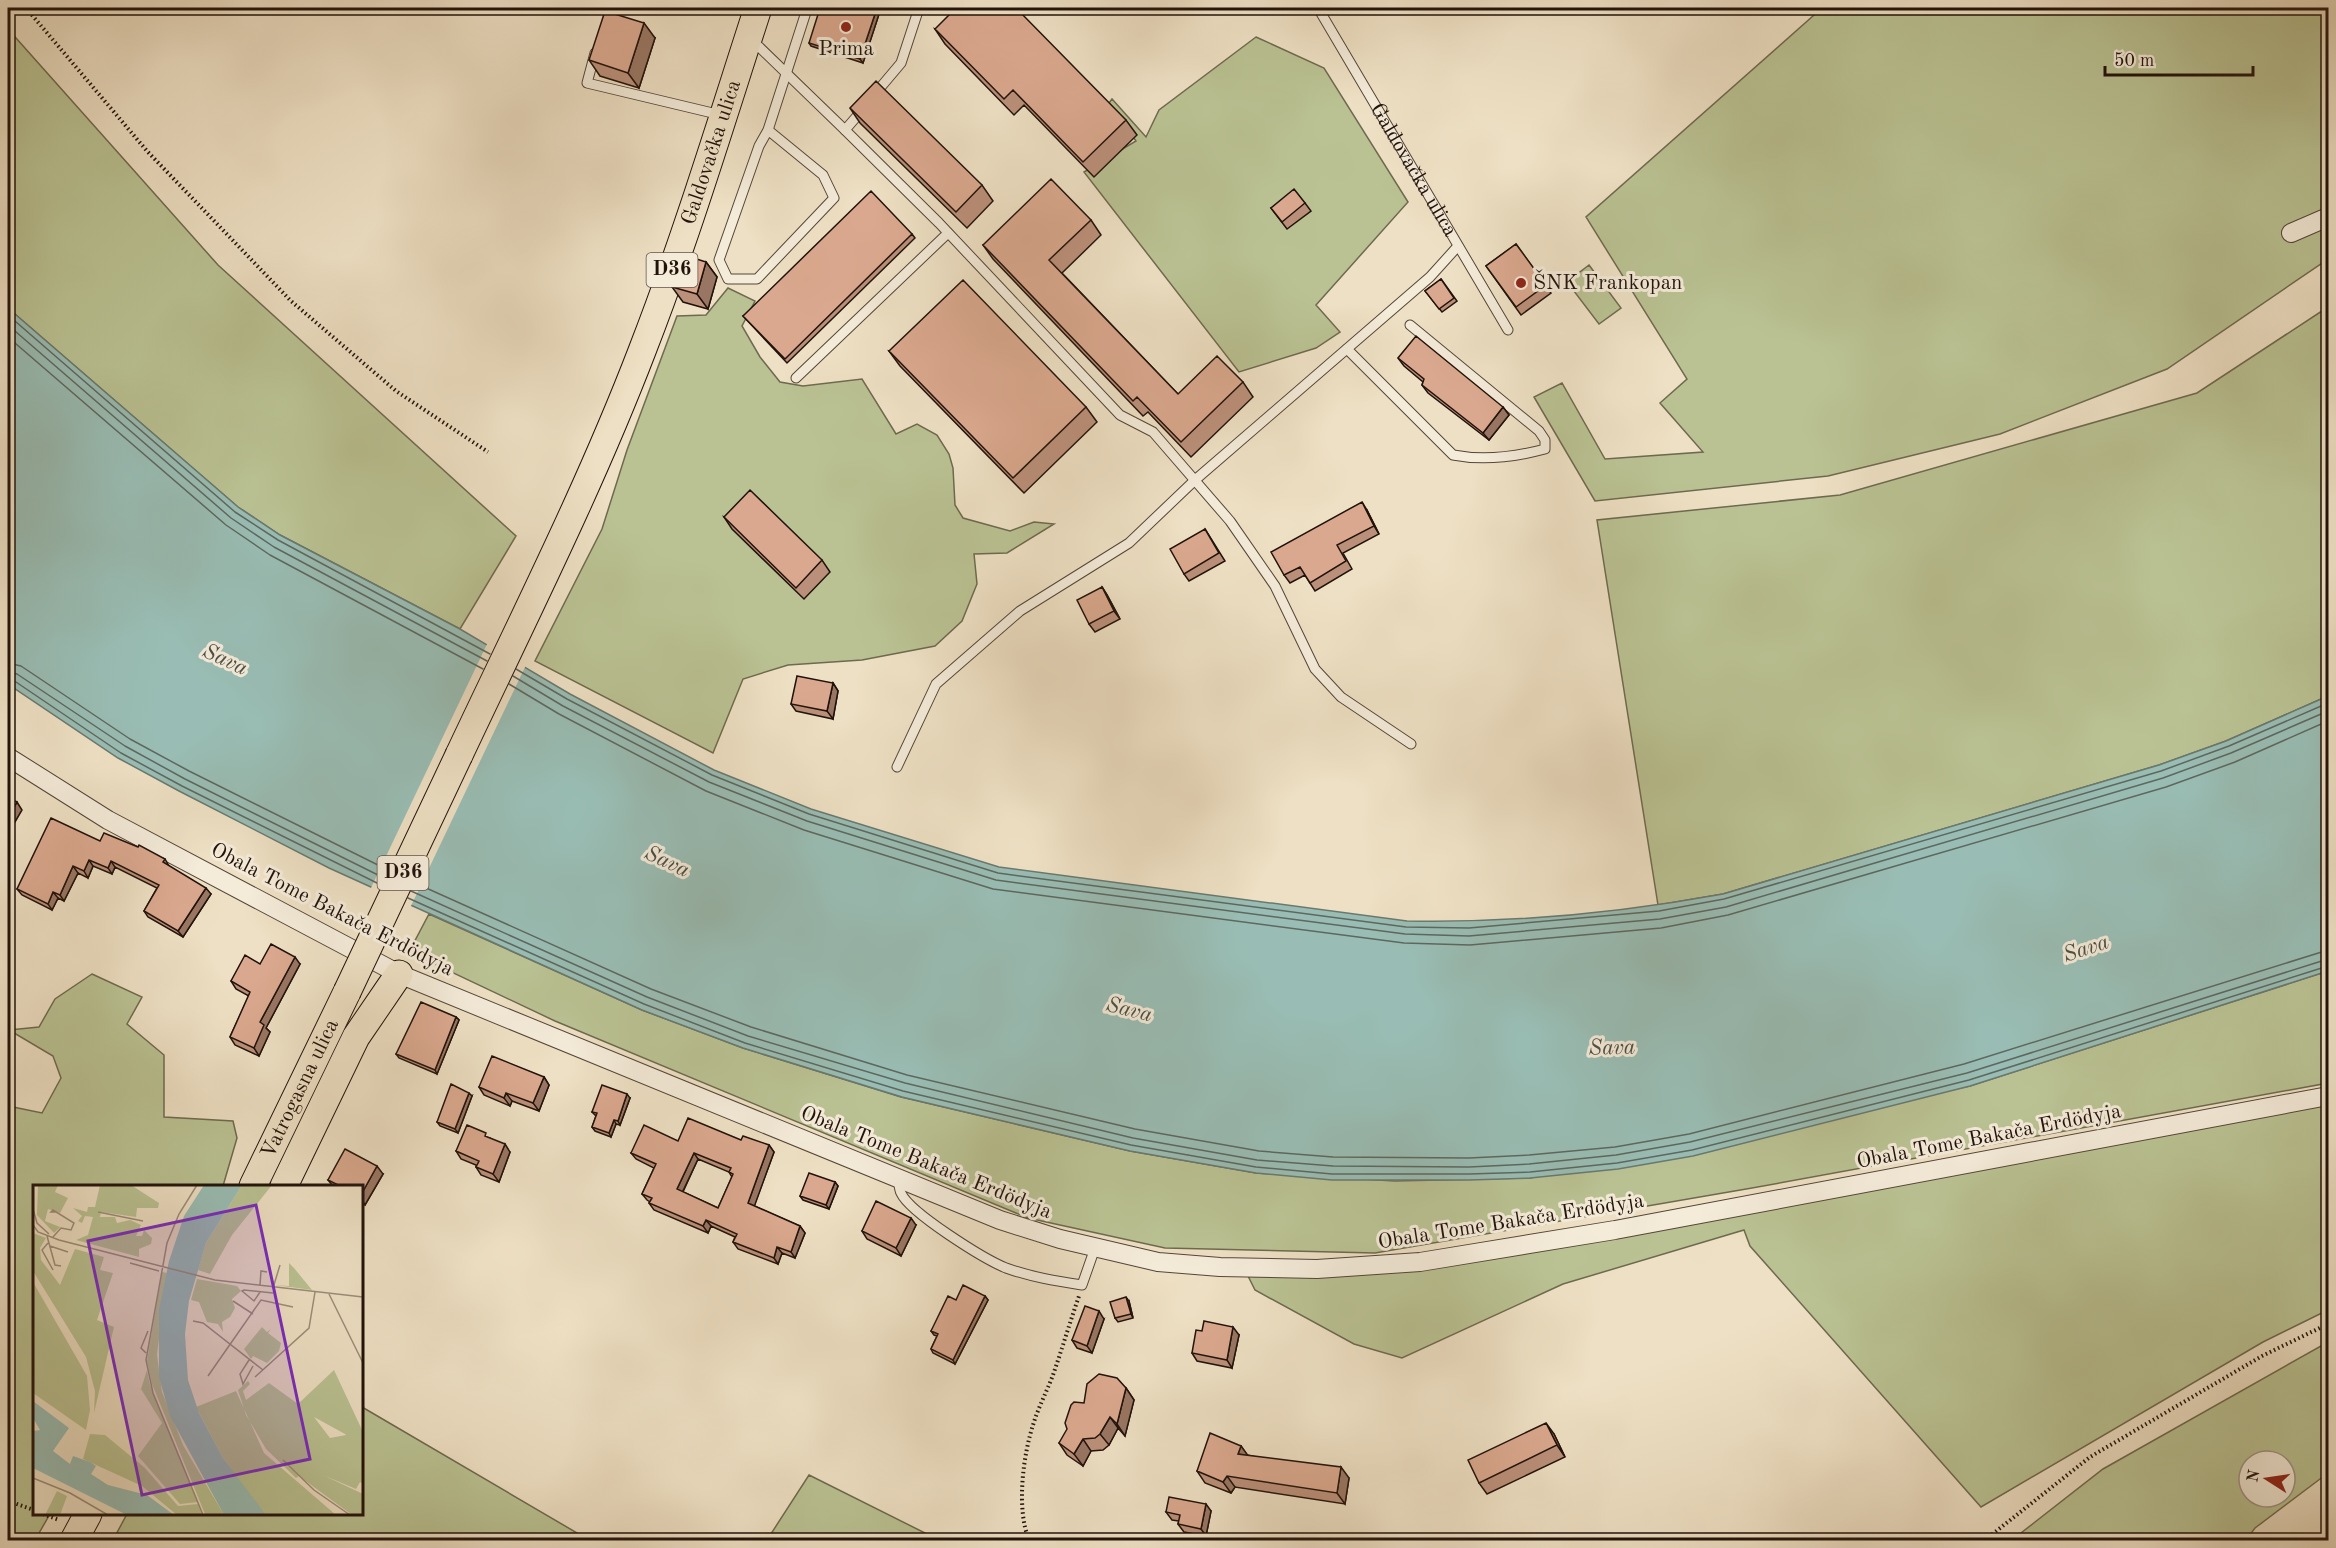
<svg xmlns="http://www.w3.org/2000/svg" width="2336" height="1548" font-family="'Old Standard TT',serif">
  <rect width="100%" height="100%" fill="#eee0c4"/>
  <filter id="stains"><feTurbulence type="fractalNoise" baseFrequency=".00333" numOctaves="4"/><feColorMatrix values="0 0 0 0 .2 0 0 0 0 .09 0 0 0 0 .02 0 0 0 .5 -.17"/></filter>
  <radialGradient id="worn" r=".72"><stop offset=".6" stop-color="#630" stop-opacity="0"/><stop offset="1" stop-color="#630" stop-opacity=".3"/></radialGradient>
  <path fill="#bac293" stroke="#6e6a4f" stroke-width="1.5" fill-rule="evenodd" d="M1822,8H2328V259L2167,369L2000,434L1828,476L1595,501L1534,397L1562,383L1605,459L1703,452L1660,403L1687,379L1586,217Z
    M8,29L218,265L516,536L460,629L280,535L238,507L8,308Z
    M1256,37L1324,68L1408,202L1316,305L1340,332L1316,348L1239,372L1084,172L1136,141L1109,103L1112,99L1146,137L1159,110Z
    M1589,265L1621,308L1599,324L1567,282Z
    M728,288L755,301L742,326L760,357L780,382L803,386L862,379L896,434L917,424L937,435L949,454L953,468L955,505L963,518L1010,531L1034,522L1054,524L1007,553L974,554L977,584L962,621L935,646L862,660L788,665L743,679L713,753L535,661L602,529L627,450L677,316L706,315Z
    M2328,307V696L2226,741L2159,765L1723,894L1658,905L1597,520L1840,495L2197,393Z
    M429,914L642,1010L743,1048L901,1097L1130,1151L1256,1173L1395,1181L1530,1178L1970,1086L2328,971V1083L1752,1188L1375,1253L1165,1248L1028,1218L555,1021L409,952Z
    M92,974L142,997L127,1024L164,1055V1117L233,1121L237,1138L223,1186H34V1514H50L35,1540H8V1106L42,1113L61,1078L53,1056L9,1030L39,1027L55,999Z
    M2328,1101V1310L2263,1342L1981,1507L1750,1246L1744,1230L1563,1284L1402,1358L1354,1344L1255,1290L1245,1270H1386Z
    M2328,1342V1473L2255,1528L2246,1540H2012L2103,1469ZM2249,1461H2285V1497H2249Z
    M362,1407L589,1540H113L127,1514H362Z
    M809,1475L939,1540H767Z"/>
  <path fill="#99bdb4" stroke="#697970" stroke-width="1.5" d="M8,308L238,507L280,535L460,629L570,694L714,770L811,809L999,867L1407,921C1512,923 1619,913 1723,894L2159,765L2226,741L2328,696V971L1970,1086L1693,1156L1618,1169L1530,1178L1469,1180H1332L1256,1173L1130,1151L902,1097L743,1048L642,1010L329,868L179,791L118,758L8,684Z"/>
  <path fill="#eee0c4" d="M488,642L526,665L410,908L370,890Z"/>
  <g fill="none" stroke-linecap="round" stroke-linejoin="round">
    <path stroke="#5d6860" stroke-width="1.5" d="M8,315L235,512L278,540L490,654
      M8,325L231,518L274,547L487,661
      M8,337L226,525L270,555L483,669
      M8,663L21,666L130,739L189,771L388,870
      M516,669L567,699L712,775L809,814L998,873L1406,927L1469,928L1659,911L1724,899L2161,771L2229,746L2328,703
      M8,672L17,674L125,746L185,779L384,878
      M513,676L563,706L709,782L807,821L996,880L1405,934L1469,936L1660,919L1726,907L2163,778L2231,753L2328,711
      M8,679L13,680L121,753L182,786L381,885
      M509,684L559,714L706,791L804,830L993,889L1404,943L1470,945L1661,928L1728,915L2166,787L2235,762L2328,721
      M415,883L651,989L751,1027L907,1075L1135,1129L1259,1151L1333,1157L1469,1158L1529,1155L1615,1147L1689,1134L1964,1064L2328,950
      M411,891L647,997L748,1036L905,1083L1133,1138L1257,1160L1333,1166L1469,1167L1529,1164L1616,1155L1690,1142L1967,1073L2328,959
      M408,898L644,1004L745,1043L903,1091L1131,1145L1256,1167L1332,1174H1469L1530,1172L1617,1163L1692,1150L1969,1080L2328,966"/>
    <g stroke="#544639" stroke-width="11">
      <g id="service">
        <path id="s1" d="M1318,8L1508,330"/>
        <path d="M752,40L845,130"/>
        <path d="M595,53L587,83L721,115"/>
        <path d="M874,95L901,63L919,8"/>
        <path d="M864,108L845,130L939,223L1120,415L1153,432L1230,521L1275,586L1315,669L1341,697L1411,744"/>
        <path d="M768,130L823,175L834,198L757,279H728L719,260L759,146L768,130L806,12"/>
        <path d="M1347,349L1453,455C1484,461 1515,457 1545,449V440L1539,431L1410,325"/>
        <path d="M796,378L948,233"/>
        <path d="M897,767L936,684L1020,611L1129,543L1195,480L1430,277L1458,246"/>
        <path d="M898,1179C899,1183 899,1189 901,1193C910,1213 984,1259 1006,1268C1031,1277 1056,1281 1082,1285L1095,1248"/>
      </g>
    </g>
    <g stroke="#544639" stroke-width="20">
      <path id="minor" d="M2291,233L2328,217
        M8,757L108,820L399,974L1000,1220L1060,1239L1158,1262L1220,1267L1317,1269L1420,1262L1615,1230L2328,1096"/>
    </g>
    <g stroke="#21120b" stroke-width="29">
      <g id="primary">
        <path id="s2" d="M459,755C522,621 589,489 642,351C686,238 721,122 758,8"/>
        <path id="s3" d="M253,1186L347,992"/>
        <path d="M284,1186L356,1037L399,974"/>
        <path d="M74,1540L88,1514"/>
      </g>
    </g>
    <path stroke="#21120b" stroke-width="4" stroke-dasharray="1.5 3" stroke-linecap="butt" d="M26,8L147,151L291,301L396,391L488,452
      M8,1501L34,1510
      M43,1514L59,1520
      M1029,1540C1016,1509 1023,1454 1034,1422C1039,1406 1047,1391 1053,1375C1062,1349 1070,1322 1079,1296
      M1985,1540L2090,1457L2262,1356L2328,1324"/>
    <use href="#service" stroke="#f4ebd9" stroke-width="9"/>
    <use href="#minor" stroke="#f4ebd9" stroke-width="18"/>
    <use href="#primary" stroke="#eee0c4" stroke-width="27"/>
    <g stroke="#21120b" stroke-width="29" stroke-linecap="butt">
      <path id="primary-bridge" d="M347,992L459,755"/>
    </g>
    <use href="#primary-bridge" stroke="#eee0c4" stroke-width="27"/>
  </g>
  <path fill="#bb907a" stroke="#21120b" stroke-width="1.5" fill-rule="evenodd" d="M881,8L863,63L811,46L809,43Z
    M935,29L1126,120L1137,135L1094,177L1024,105L1014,115L945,44Z
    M655,38L639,88L600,76L589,60Z
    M850,108L982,185L993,201L967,228L860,123Z
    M1305,203L1311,211L1287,229L1271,208Z
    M1091,220L1101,235L1062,273L1178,394L1243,382L1253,397L1191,457L1148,412L1143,416L993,259L983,245Z
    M912,234L915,238L787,363L743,316Z
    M1516,244L1551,293L1521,315L1486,266Z
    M706,262L717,277L708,309L683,302L672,287Z
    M1441,279L1457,301L1442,312L1425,291Z
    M889,351L1086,407L1097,422L1024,493L900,366Z
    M1398,358L1503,407L1509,415L1489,440L1428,393L1422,385L1423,382L1404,366Z
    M1367,510L1379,534L1343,553L1352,569L1315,591L1305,575L1290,583L1284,575Z
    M724,517L822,560L830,572L804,599L732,529Z
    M1205,529L1225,561L1189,581L1184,574Z
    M1102,587L1107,595L1120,619L1095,632L1089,624Z
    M833,683L838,691L833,719L796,711L791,704Z
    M100,841L165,859L169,866L211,894L183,937L148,917L144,911L157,888L115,867L112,874L93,866L88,878L78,873L64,901L58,898L52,910L22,895L17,889Z
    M260,964H300L266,1028L270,1032L259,1056L235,1045L230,1037L249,996L236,989L231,981Z
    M456,1017L459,1020L437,1074L399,1058L396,1054Z
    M544,1077L549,1085L539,1111L512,1101L510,1106L484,1095L479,1087Z
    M472,1096L458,1133L440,1126L437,1122Z
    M630,1098L620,1125L616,1124L611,1137L595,1131L592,1127L596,1116L592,1112Z
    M490,1138L510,1152L499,1182L481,1175L476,1167V1165L461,1159L456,1151Z
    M741,1140L769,1145L774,1152L754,1206L800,1226L805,1233L795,1258L782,1253L778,1264L738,1249L733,1242L735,1237L711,1226L708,1233L654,1210L649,1203L650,1202L647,1200L642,1194L654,1168L636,1159L631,1153L678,1141ZM698,1159L729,1172L732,1177L718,1208L683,1192Z
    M383,1174L365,1205L362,1203V1186H333L328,1180Z
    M835,1182L838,1186L829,1209L803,1200L800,1196Z
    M916,1225L901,1256L867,1239L862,1231Z
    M985,1296L988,1300L955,1364L933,1353L931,1349L937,1336L934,1335L931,1331L956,1300Z
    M1129,1301L1133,1318L1118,1322L1115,1318Z
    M1104,1319L1092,1353L1077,1348L1072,1340Z
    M1239,1335L1232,1368L1197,1361L1192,1353Z
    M1126,1388L1134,1400L1125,1436L1118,1428L1109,1445L1103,1450L1091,1451L1083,1466L1067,1455L1059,1443Z
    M1554,1434L1565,1457L1487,1494L1479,1483Z
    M1241,1446L1247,1455L1349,1478L1345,1504L1235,1487L1231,1493L1205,1483L1197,1471Z
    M1211,1511L1206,1536L1184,1532L1178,1524L1179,1521L1172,1520L1166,1512Z"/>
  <path fill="#997663" stroke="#21120b" stroke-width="1.5" d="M877,8H881L863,63L860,59Z
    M644,23L655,38L639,88L628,73Z
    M706,262L717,277L708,309L697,294Z
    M1503,407L1509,415L1489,440L1483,433Z
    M1362,502L1367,510L1379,534L1374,526Z
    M1102,587L1107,595L1120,619L1114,611Z
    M833,683L838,691L833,719L827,711Z
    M17,802L22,810L8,834V818Z
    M89,860L93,866L88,878L84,871Z
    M111,861L115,867L112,874L108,868Z
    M73,866L78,873L64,901L60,895Z
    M206,888L211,894L183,937L178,931Z
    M53,892L58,898L52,910L48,904Z
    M295,957L300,964L266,1028L270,1032L259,1056L254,1048L260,1022Z
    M456,1017L459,1020L437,1074L435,1070Z
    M544,1077L549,1085L539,1111L533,1103Z
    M469,1093L472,1096L458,1133L455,1129Z
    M506,1093L512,1101L510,1106L504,1098Z
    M627,1094L630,1098L620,1125L618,1121Z
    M614,1120L616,1124L611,1137L609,1133Z
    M505,1144L510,1152L499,1182L493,1174Z
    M769,1145L774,1152L753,1210L748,1203Z
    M694,1153L698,1159L681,1195L677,1189Z
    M377,1166L383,1174L365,1205L362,1200V1193Z
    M835,1182L838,1186L829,1209L826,1205Z
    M911,1218L916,1225L901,1256L896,1248Z
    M706,1220L711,1226L708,1233L703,1226Z
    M800,1226L805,1233L795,1258L791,1252Z
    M777,1247L782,1253L778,1264L774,1258Z
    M985,1296L988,1300L955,1364L953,1360Z
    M1126,1297L1129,1301L1133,1318L1131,1314Z
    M1099,1311L1104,1319L1092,1353L1087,1346Z
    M1233,1327L1239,1335L1232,1368L1227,1360Z
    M1126,1388L1134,1400L1125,1436L1117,1424Z
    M1110,1417L1118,1428L1109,1445L1100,1434Z
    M1546,1423L1554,1434L1565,1457L1557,1445Z
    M1083,1439L1091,1451L1083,1466L1074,1454Z
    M1241,1446L1249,1457L1238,1454Z
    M1341,1467L1349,1478L1345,1504L1337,1493Z
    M1227,1476L1235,1487L1231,1493L1223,1482Z
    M1206,1504L1211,1511L1206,1536L1201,1529Z"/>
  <path fill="#daa88e" stroke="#21120b" stroke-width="1.5" fill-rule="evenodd" d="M820,8H877L860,59L809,43Z
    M956,8H1016L1126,120L1083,162L1013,90L1004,99L935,29Z
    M605,11L644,23L628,73L589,60Z
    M876,81L982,185L956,212L850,108Z
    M1051,179L1091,220L1049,260L1178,394L1217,356L1243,382L1181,442L1137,397L1133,401L983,245Z
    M1294,189L1305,203L1282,222L1271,208Z
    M871,191L912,234L785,359L743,316Z
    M1516,244L1546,285L1516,307L1486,266Z
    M681,254L706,262L697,294L672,287Z
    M1441,279L1454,298L1439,309L1425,291Z
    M963,280L1086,407L1013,478L889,351Z
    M1416,336L1503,407L1483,433L1422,385L1424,379L1398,358Z
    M750,490L822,560L796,588L724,517Z
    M1362,502L1374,526L1337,545L1346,561L1310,583L1300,567L1284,575L1271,552Z
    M1205,529L1219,553L1184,574L1170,549Z
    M1102,587L1114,611L1089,624L1077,600Z
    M797,676L833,683L827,711L791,704Z
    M8,797L17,802L8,818Z
    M51,818L100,841L104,833L138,847L139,845L165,859L163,862L206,888L178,931L144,911L159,885L111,861L108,868L89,860L84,871L73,866L60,895L53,892L48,904L17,889Z
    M271,944L295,957L260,1022L264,1025L254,1048L230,1037L250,992L231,981L245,955L260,964Z
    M421,1002L456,1017L435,1070L396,1054Z
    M492,1056L544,1077L533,1103L506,1093L504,1098L479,1087Z
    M451,1084L469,1093L455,1129L437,1122Z
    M602,1085L627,1094L618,1121L614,1120L609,1133L592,1127L597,1113L592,1112Z
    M688,1118L741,1140L743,1136L769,1145L748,1203L800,1226L791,1252L777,1247L774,1258L733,1242L737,1234L706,1220L703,1226L649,1203L652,1198L642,1194L656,1164L631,1153L644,1125L678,1141ZM694,1153L731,1168L729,1172L733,1174L718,1208L677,1189Z
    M467,1125L486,1133L485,1136L505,1144L493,1174L476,1167L479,1161L456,1151Z
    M345,1149L377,1166L362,1193V1186H340L328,1180Z
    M809,1173L835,1182L826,1205L800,1196Z
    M876,1201L911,1218L896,1248L862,1231Z
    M963,1285L985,1296L953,1360L931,1349L938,1334L931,1331L948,1296L956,1300Z
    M1126,1297L1131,1314L1115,1318L1110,1302Z
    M1085,1306L1099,1311L1087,1346L1072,1340Z
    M1204,1321L1233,1327L1227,1360L1192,1353L1196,1330L1202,1331Z
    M1099,1374L1117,1378L1126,1388L1117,1424L1110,1417L1100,1434L1095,1438L1083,1439L1074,1454L1059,1443L1067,1429L1065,1423L1071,1405L1074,1402L1084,1403L1087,1384Z
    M1546,1423L1557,1445L1479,1483L1468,1460Z
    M1210,1433L1241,1446L1238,1454L1341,1467L1337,1493L1227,1476L1223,1482L1197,1471Z
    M1169,1497L1206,1504L1201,1529L1178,1524L1180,1515L1166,1512Z"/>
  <g fill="#8f2418" stroke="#f4ebd9" stroke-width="2">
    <circle cx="846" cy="27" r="6"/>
    <circle cx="1521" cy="283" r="6"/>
  </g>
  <g text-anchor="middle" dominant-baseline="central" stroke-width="6" stroke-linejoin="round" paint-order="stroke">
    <g fill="#f4ebd9" stroke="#605349" stroke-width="1.5">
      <rect x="646.5" y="253" width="51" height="34" rx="4.5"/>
      <rect x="377.5" y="856" width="51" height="34" rx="4.5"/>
    </g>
    <g font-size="20" font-weight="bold" fill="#21120b">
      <text x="672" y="270">D36</text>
      <text x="403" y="873">D36</text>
    </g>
    <g font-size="21" fill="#21120b" stroke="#f4ebd9">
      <text x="846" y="49">Prima</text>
      <text x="1533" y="283" text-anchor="start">ŠNK Frankopan</text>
    </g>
    <g font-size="21" fill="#21120b" stroke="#f4ebd9">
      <text stroke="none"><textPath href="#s2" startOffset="654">Galdovačka ulica</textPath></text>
      <text stroke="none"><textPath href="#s1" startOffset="188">Galdovačka ulica</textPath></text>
      <text transform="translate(332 910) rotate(27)">Obala Tome Bakača Erdödyja</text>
      <text stroke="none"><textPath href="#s3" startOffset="108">Vatrogasna ulica</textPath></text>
      <text transform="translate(1989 1137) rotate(-11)">Obala Tome Bakača Erdödyja</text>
      <text transform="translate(926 1163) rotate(22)">Obala Tome Bakača Erdödyja</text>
      <text transform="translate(1511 1222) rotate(-9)">Obala Tome Bakača Erdödyja</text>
    </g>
    <g font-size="22" font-style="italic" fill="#4b4e46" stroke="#f4ebd9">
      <text transform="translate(225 660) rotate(25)">Sava</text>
      <text transform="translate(667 862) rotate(25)">Sava</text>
      <text transform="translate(2086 949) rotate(-18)">Sava</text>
      <text transform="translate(1129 1010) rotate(14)">Sava</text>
      <text transform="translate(1612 1048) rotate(-1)">Sava</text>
    </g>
  </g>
  <g transform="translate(33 1185)">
    <rect width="330" height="330" fill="#eee0c4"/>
    <path d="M5,0H25L22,7L35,13L27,28L15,24L12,36L27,42L21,48L4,30ZM67,0H98L126,18L125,23H104L103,32L68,27L67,32H82L84,38L97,35L108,40L103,51H109L111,45L119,53L118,59L106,64V72L43,55L55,50L60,32L52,31L49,38L45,36L49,31L40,23L54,27L55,22H62ZM209,0H239L199,50L177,89L165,85L173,58ZM0,48L13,53L7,63L8,75L27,100L42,64L71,72L67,85L80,88L64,135L81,142L61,228L62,206L53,172L0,86ZM256,78L261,83L279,105L242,100L256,101ZM129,87L134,88L124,170L129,207L150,260L191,330L172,329L119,199L114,176ZM164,94L204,101L208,106L199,114L202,123L197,132L189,137L190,147L185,139L174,137L166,117L158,115ZM0,97L54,191L57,225L53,245L0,208ZM229,142L234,147L238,144L235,148L248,158L246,166L234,178L220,171L218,174L211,164ZM114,185L117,200L165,317L147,319L105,271L129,238L108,204ZM301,185L330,247V299L327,297L323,304L290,290L330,309V330H319L266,291L263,293L233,264L213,230L205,205L215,196L217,199L210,206L213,215L236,198L265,219ZM281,232L312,249L313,250L297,253ZM203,206L231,268L303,330H233L221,317L190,273L163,222ZM57,249L72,250L112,283L145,321L165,319L169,330H144L109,301L50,274ZM24,306L34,311L27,330H12Z" fill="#bac293" fill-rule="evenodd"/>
    <path d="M171,0H209L173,58L156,116L152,149L155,195L166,228L190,273L233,330H191L137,231L126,192V125L136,76L151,31ZM0,216L36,243L20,266L37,279L40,271L57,277L63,281L58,289L75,300L114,310L141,330H94L0,283V246L7,245L0,233Z" fill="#99bdb4"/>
    <path fill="none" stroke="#9c8e7a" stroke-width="1.5" d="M164,0L146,29L134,58L113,175L120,208L170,330M0,24L4,38L16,49M65,27L110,36M0,40L5,47L26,55L182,95L330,112M14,51L22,80L28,81M20,52L28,43L38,45L41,38L20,25L18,27H23M15,58L9,65L20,85M17,61L35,67M97,78L126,86M227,100L228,86L234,87M240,103L247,80M227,107L221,116L209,106L211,105L240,108M296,109L330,178M200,116L220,129M160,136L170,138L230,185M113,168L108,163L115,146M216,175L207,189L210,199L220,181M175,191L228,115L260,122M222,192L276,143L282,107M250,275L281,305L317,330M0,293L37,308L75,330"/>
    <path fill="#7b2cbf" fill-opacity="0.15" stroke="#7b2cbf" stroke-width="3" d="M223,20L277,274L109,310L55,56Z"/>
    <rect width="330" height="330" fill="none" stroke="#21120b" stroke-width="3"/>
  </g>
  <rect width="2336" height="1548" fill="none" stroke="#eee0c4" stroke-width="30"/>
  <rect x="9" y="9" width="2318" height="1530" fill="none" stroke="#21120b" stroke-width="3"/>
  <rect x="15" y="15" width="2306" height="1518" fill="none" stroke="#21120b" stroke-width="1.5"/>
  <g transform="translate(2267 1479) rotate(282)"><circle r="28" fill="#f4ebd9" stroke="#a09487" stroke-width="1.5"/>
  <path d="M0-4.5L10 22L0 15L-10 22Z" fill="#8f2418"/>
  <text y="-9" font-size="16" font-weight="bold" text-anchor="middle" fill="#21120b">N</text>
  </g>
  <path d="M2105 66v9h148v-9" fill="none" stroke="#21120b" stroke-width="3"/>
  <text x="2114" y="66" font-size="18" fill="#21120b" stroke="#f4ebd9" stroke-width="4.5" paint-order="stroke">50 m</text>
  <rect width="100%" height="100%" filter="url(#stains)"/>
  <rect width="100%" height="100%" fill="url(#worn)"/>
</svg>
